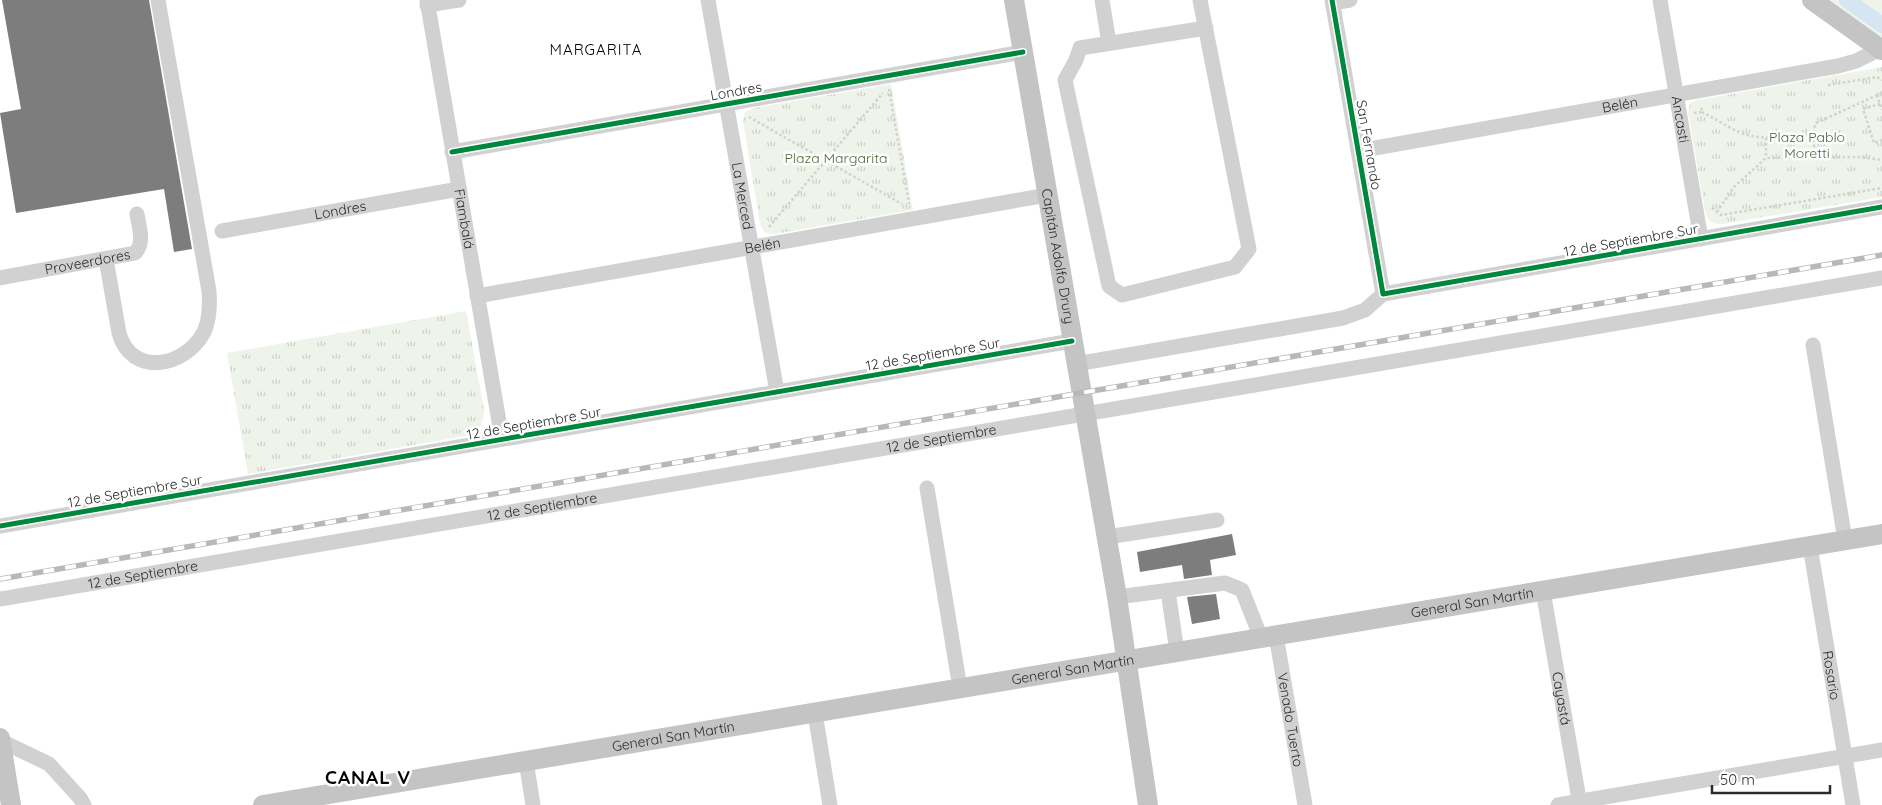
<svg xmlns="http://www.w3.org/2000/svg" width="1882" height="805" font-family="Quicksand,sans-serif">
  <defs>
    <pattern id="park-tufts" width="24" height="20" patternUnits="userSpaceOnUse" patternTransform="scale(1.25)"><rect width="24" height="20" fill="#eff4ea"/><path d="M3 7l-1-3M5 7V3M7 7l1-3M15 17l-1-3M17 17v-4M19 17l1-3" fill="none" stroke="#cdd1c9"/></pattern>
  </defs>
  <rect width="100%" height="100%" fill="#fff"/>
  <path fill="#eff4ea" d="M1825,0H1882V40Z"/>
  <path fill="url(#park-tufts)" d="M1882,67V197L1723,224C1712,225 1708,221 1705,211L1688,112L1690,103L1697,100Z
    M891,84L913,210L775,234L765,233L760,224L743,121L745,112L754,108Z
    M466,311L484,410C484,423 478,432 465,436L248,474L227,353Z"/>
  <g fill="none" stroke-linecap="round" stroke-linejoin="round">
    <path stroke="#d5e6f2" stroke-width="16" d="M1847,0L1882,25"/>
  </g>
  <path fill="#7d7d7d" d="M2,0H149L192,249L174,252L164,189L16,213L0,113L21,109Z
    M1232,534L1236,555L1210,560L1212,575L1184,579L1182,565L1140,572L1137,552Z
    M1216,594L1220,619L1192,624L1187,597Z"/>
  <g fill="none" stroke-linecap="round" stroke-linejoin="round">
    <path stroke="#d1d1d1" stroke-width="2.5" stroke-dasharray="2.5 2.5" stroke-linecap="butt" d="M1828,85L1877,77L1882,80
      M889,89L909,204
      M1877,95L1882,110
      M1880,104L1863,109L1874,143L1882,140
      M1702,112C1716,119 1730,129 1744,134C1766,141 1789,136 1812,134
      M1694,113L1702,112L1701,106
      M749,117L902,204
      M1766,138V158
      M1816,157L1812,134L1816,123L1882,93
      M1712,208L1721,215L1882,188
      M1717,212L1734,187L1766,158L1860,157L1882,160
      M769,227L883,93"/>
    <g stroke="#d1d1d1" stroke-width="15">
      <path id="s1" d="M427,0L502,439"/>
      <path id="s2" d="M708,0L777,392"/>
      <path d="M1102,0L1109,43"/>
      <path d="M1200,0L1249,249L1235,267L1122,295L1109,286L1065,80L1076,60L1080,48L1206,28"/>
      <path d="M1332,0L1383,294"/>
      <path id="s3" d="M1660,0L1701,239"/>
      <path d="M1333,3L1350,0"/>
      <path d="M427,5L459,0"/>
      <path id="s4" d="M1358,151L1838,66L1856,61L1880,49"/>
      <path d="M452,152L1023,52"/>
      <path id="s5" d="M222,231L459,189"/>
      <path d="M106,259L119,333C131,377 185,368 204,332C210,319 210,305 209,291L158,0"/>
      <path id="s6" d="M0,278L135,253C145,243 139,227 137,214"/>
      <path d="M1383,294L1882,207"/>
      <path id="s7" d="M477,296L1047,195"/>
      <path d="M1813,345L1845,540"/>
      <path d="M1076,364L1343,318L1365,310L1383,294"/>
      <path d="M927,488L960,688"/>
      <path d="M0,526L1072,341"/>
      <path d="M1107,537L1217,520"/>
      <path id="s8" d="M1810,546L1853,805"/>
      <path d="M1168,591L1177,652"/>
      <path id="s9" d="M1543,591L1580,805"/>
      <path d="M1117,597L1225,583L1242,590L1261,638"/>
      <path id="s10" d="M0,599L1882,278"/>
      <path id="s11" d="M1276,635L1305,805"/>
      <path d="M815,713L830,805"/>
      <path d="M1,741L49,764L80,798L84,805"/>
      <path d="M526,761L533,805"/>
      <path d="M1558,805L1882,750"/>
    </g>
    <g stroke="#c4c4c4" stroke-width="20">
      <path id="s12" d="M1014,0L1117,597L1148,805"/>
      <path d="M1812,0L1882,50"/>
      <path d="M0,738L11,805"/>
      <path id="s13" d="M263,805L1882,534"/>
    </g>
    <g stroke="#b8b8b8" stroke-width="5.5">
      <path id="rail" d="M0,579L1882,255"/>
    </g>
    <use href="#rail" stroke="#fff" stroke-width="4" stroke-dasharray="11" stroke-linecap="butt"/>
    <g stroke="#fff" stroke-width="8">
      <path id="cycleway" d="M1332,0L1383,294L1882,207
        M452,152L1023,52
        M0,526L1072,341"/>
    </g>
    <use href="#cycleway" stroke="#00873e" stroke-width="5"/>
  </g>
  <g text-anchor="middle" dominant-baseline="central" stroke-width="5" stroke-linejoin="round" paint-order="stroke">
    <g font-size="14" fill="#2c2c2c" stroke="#fff">
      <text transform="translate(736 91) rotate(-10)">Londres</text>
      <text stroke="none"><textPath href="#s4" startOffset="266">Belén</textPath></text>
      <text stroke="none"><textPath href="#s3" startOffset="121">Ancasti</textPath></text>
      <text transform="translate(1369 145) rotate(80)">San Fernando</text>
      <text stroke="none"><textPath href="#s2" startOffset="199">La Merced</textPath></text>
      <text stroke="none"><textPath href="#s5" startOffset="120">Londres</textPath></text>
      <text stroke="none"><textPath href="#s1" startOffset="222">Fiambalá</textPath></text>
      <text transform="translate(1631 240) rotate(-10)">12 de Septiembre Sur</text>
      <text stroke="none"><textPath href="#s7" startOffset="290">Belén</textPath></text>
      <text stroke="none"><textPath href="#s12" startOffset="260">Capitán Adolfo Drury</textPath></text>
      <text stroke="none"><textPath href="#s6" startOffset="89">Proveerdores</textPath></text>
      <text transform="translate(933 354) rotate(-10)">12 de Septiembre Sur</text>
      <text transform="translate(534 423) rotate(-10)">12 de Septiembre Sur</text>
      <text stroke="none"><textPath href="#s10" startOffset="955">12 de Septiembre</textPath></text>
      <text transform="translate(135 491) rotate(-10)">12 de Septiembre Sur</text>
      <text stroke="none"><textPath href="#s10" startOffset="550">12 de Septiembre</textPath></text>
      <text stroke="none"><textPath href="#s10" startOffset="145">12 de Septiembre</textPath></text>
      <text stroke="none"><textPath href="#s13" startOffset="1226">General San Martín</textPath></text>
      <text stroke="none"><textPath href="#s13" startOffset="821">General San Martín</textPath></text>
      <text stroke="none"><textPath href="#s8" startOffset="131">Rosario</textPath></text>
      <text stroke="none"><textPath href="#s9" startOffset="109">Cayastá</textPath></text>
      <text stroke="none"><textPath href="#s11" startOffset="86">Venado Tuerto</textPath></text>
      <text stroke="none"><textPath href="#s13" startOffset="416">General San Martín</textPath></text>
    </g>
    <g font-size="14" fill="#4e6a38" stroke="#fff">
      <text x="1807" y="137">Plaza Pablo<tspan x="1807" dy="16">Moretti</tspan></text>
      <text x="836" y="158">Plaza Margarita</text>
    </g>
    <g font-size="15" letter-spacing="1" fill="#000" stroke="#fff">
      <text x="596" y="49">MARGARITA</text>
    </g>
    <g font-size="19" font-weight="bold" letter-spacing="1" fill="#000" stroke="#fff">
      <text x="368" y="777">CANAL V</text>
    </g>
  </g>
  <path d="M1712 785v8h118v-8" fill="none" stroke="#2c2c2c" stroke-width="2.5"/>
  <text x="1720" y="785" font-size="15" fill="#2c2c2c" stroke="#ffffff" stroke-width="4" paint-order="stroke">50 m</text>
</svg>
